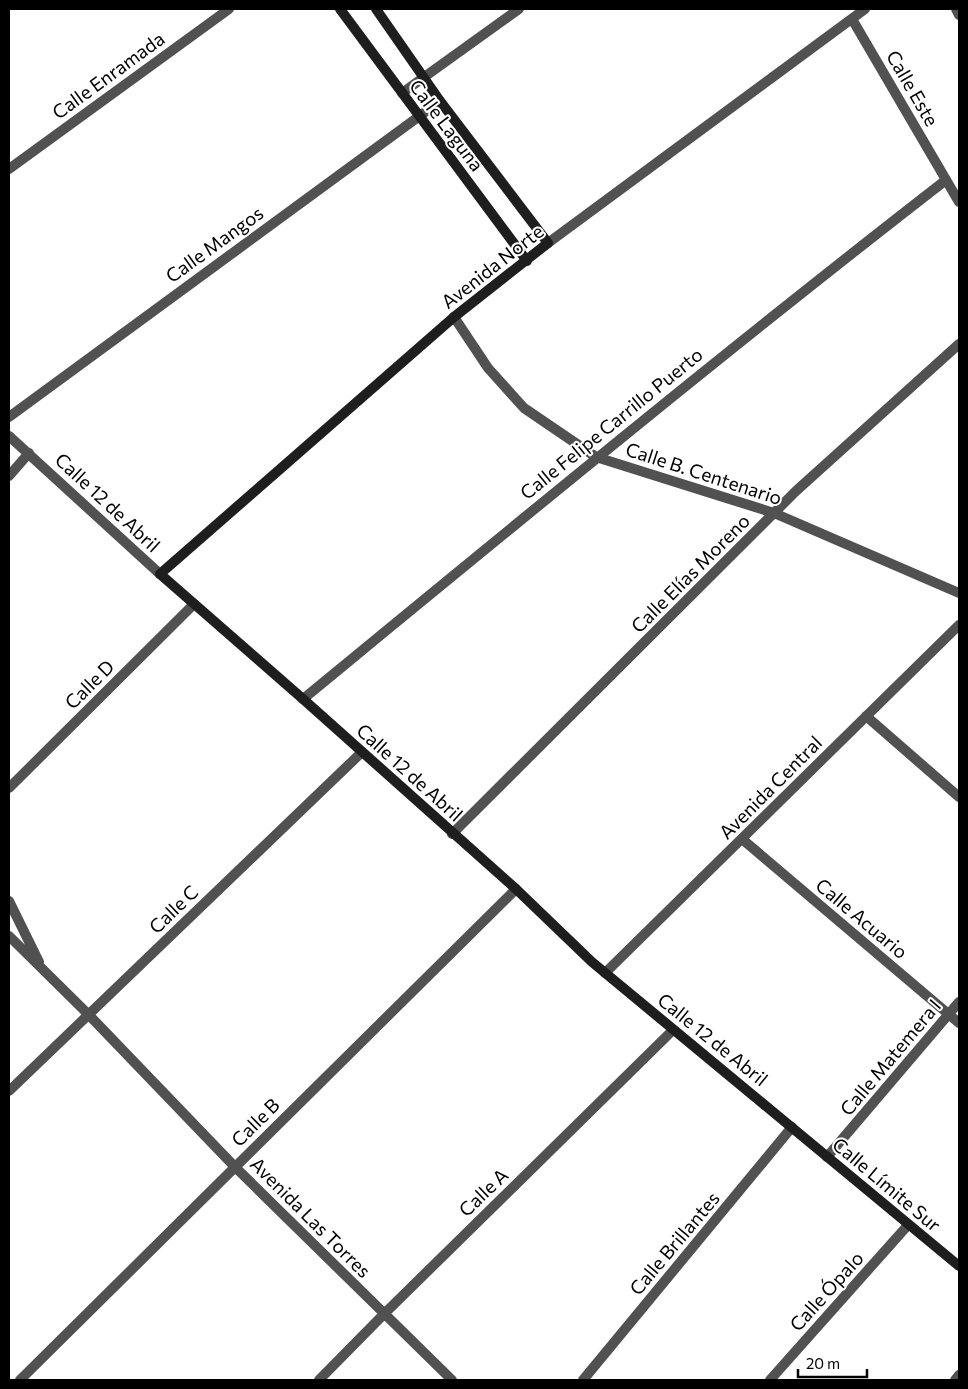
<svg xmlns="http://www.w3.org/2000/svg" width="968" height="1389" font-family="Commissioner,sans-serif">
  <rect width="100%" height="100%" fill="#fff"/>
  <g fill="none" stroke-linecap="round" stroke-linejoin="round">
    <path stroke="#515151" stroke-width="10" d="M956,9L959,15
      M852,19L959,202
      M402,93L519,9
      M9,169L229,9
      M548,243L865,9
      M454,317L488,368L524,408L596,457L774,513L959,593
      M9,417L440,101
      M9,436L160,574
      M9,476L29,453
      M303,699C516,524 728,349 946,180
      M866,716L959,797
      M9,788L194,604
      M452,834L796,491L959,344
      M742,839L959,1023
      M9,901L39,962
      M9,936L88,1014L235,1167L452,1380
      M605,973L959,625
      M9,1091L362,752
      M827,1157L959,1002
      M20,1380L516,889
      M319,1380L384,1314L673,1030
      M583,1380L792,1127
      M770,1380L908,1225
      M955,1380L959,1375"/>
    <path stroke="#1e1e1e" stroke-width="10" d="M340,9L527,261
      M376,9L440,101L548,243L454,317L160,574L303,699L516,889L592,962L959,1266"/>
  </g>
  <g text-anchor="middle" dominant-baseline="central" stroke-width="4" stroke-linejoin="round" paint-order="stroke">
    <g font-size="19" fill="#000" stroke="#fff">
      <text transform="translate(108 75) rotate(-36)">Calle Enramada</text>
      <text transform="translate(913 88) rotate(60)">Calle Este</text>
      <text transform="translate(447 125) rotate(53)">Calle Laguna</text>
      <text transform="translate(214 244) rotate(-36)">Calle Mangos</text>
      <text transform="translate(492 266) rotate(-38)">Avenida Norte</text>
      <text transform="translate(611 423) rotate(-39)">Calle Felipe Carrillo Puerto</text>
      <text transform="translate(704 473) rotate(18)">Calle B. Centenario</text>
      <text transform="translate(108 502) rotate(43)">Calle 12 de Abril</text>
      <text transform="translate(690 573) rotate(-45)">Calle Elías Moreno</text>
      <text transform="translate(89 684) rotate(-45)">Calle D</text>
      <text transform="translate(410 772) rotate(42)">Calle 12 de Abril</text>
      <text transform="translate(770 787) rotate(-45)">Avenida Central</text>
      <text transform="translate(173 909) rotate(-44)">Calle C</text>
      <text transform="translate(862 918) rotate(40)">Calle Acuario</text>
      <text transform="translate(713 1039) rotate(39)">Calle 12 de Abril</text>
      <text transform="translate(890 1057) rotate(-50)">Calle Matemera I</text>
      <text transform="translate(255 1122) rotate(-45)">Calle B</text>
      <text transform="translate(887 1184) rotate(40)">Calle Límite Sur</text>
      <text transform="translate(483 1192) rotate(-44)">Calle A</text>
      <text transform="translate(311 1217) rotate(45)">Avenida Las Torres</text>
      <text transform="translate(674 1243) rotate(-50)">Calle Brillantes</text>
      <text transform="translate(826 1291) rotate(-48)">Calle Ópalo</text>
    </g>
  </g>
  <rect width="968" height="1389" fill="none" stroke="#000000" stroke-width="20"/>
  <path d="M798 1369v8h69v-8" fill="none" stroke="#000000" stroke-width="2.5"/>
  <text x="806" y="1369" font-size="15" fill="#000000" stroke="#ffffff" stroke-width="4" paint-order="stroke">20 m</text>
</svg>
